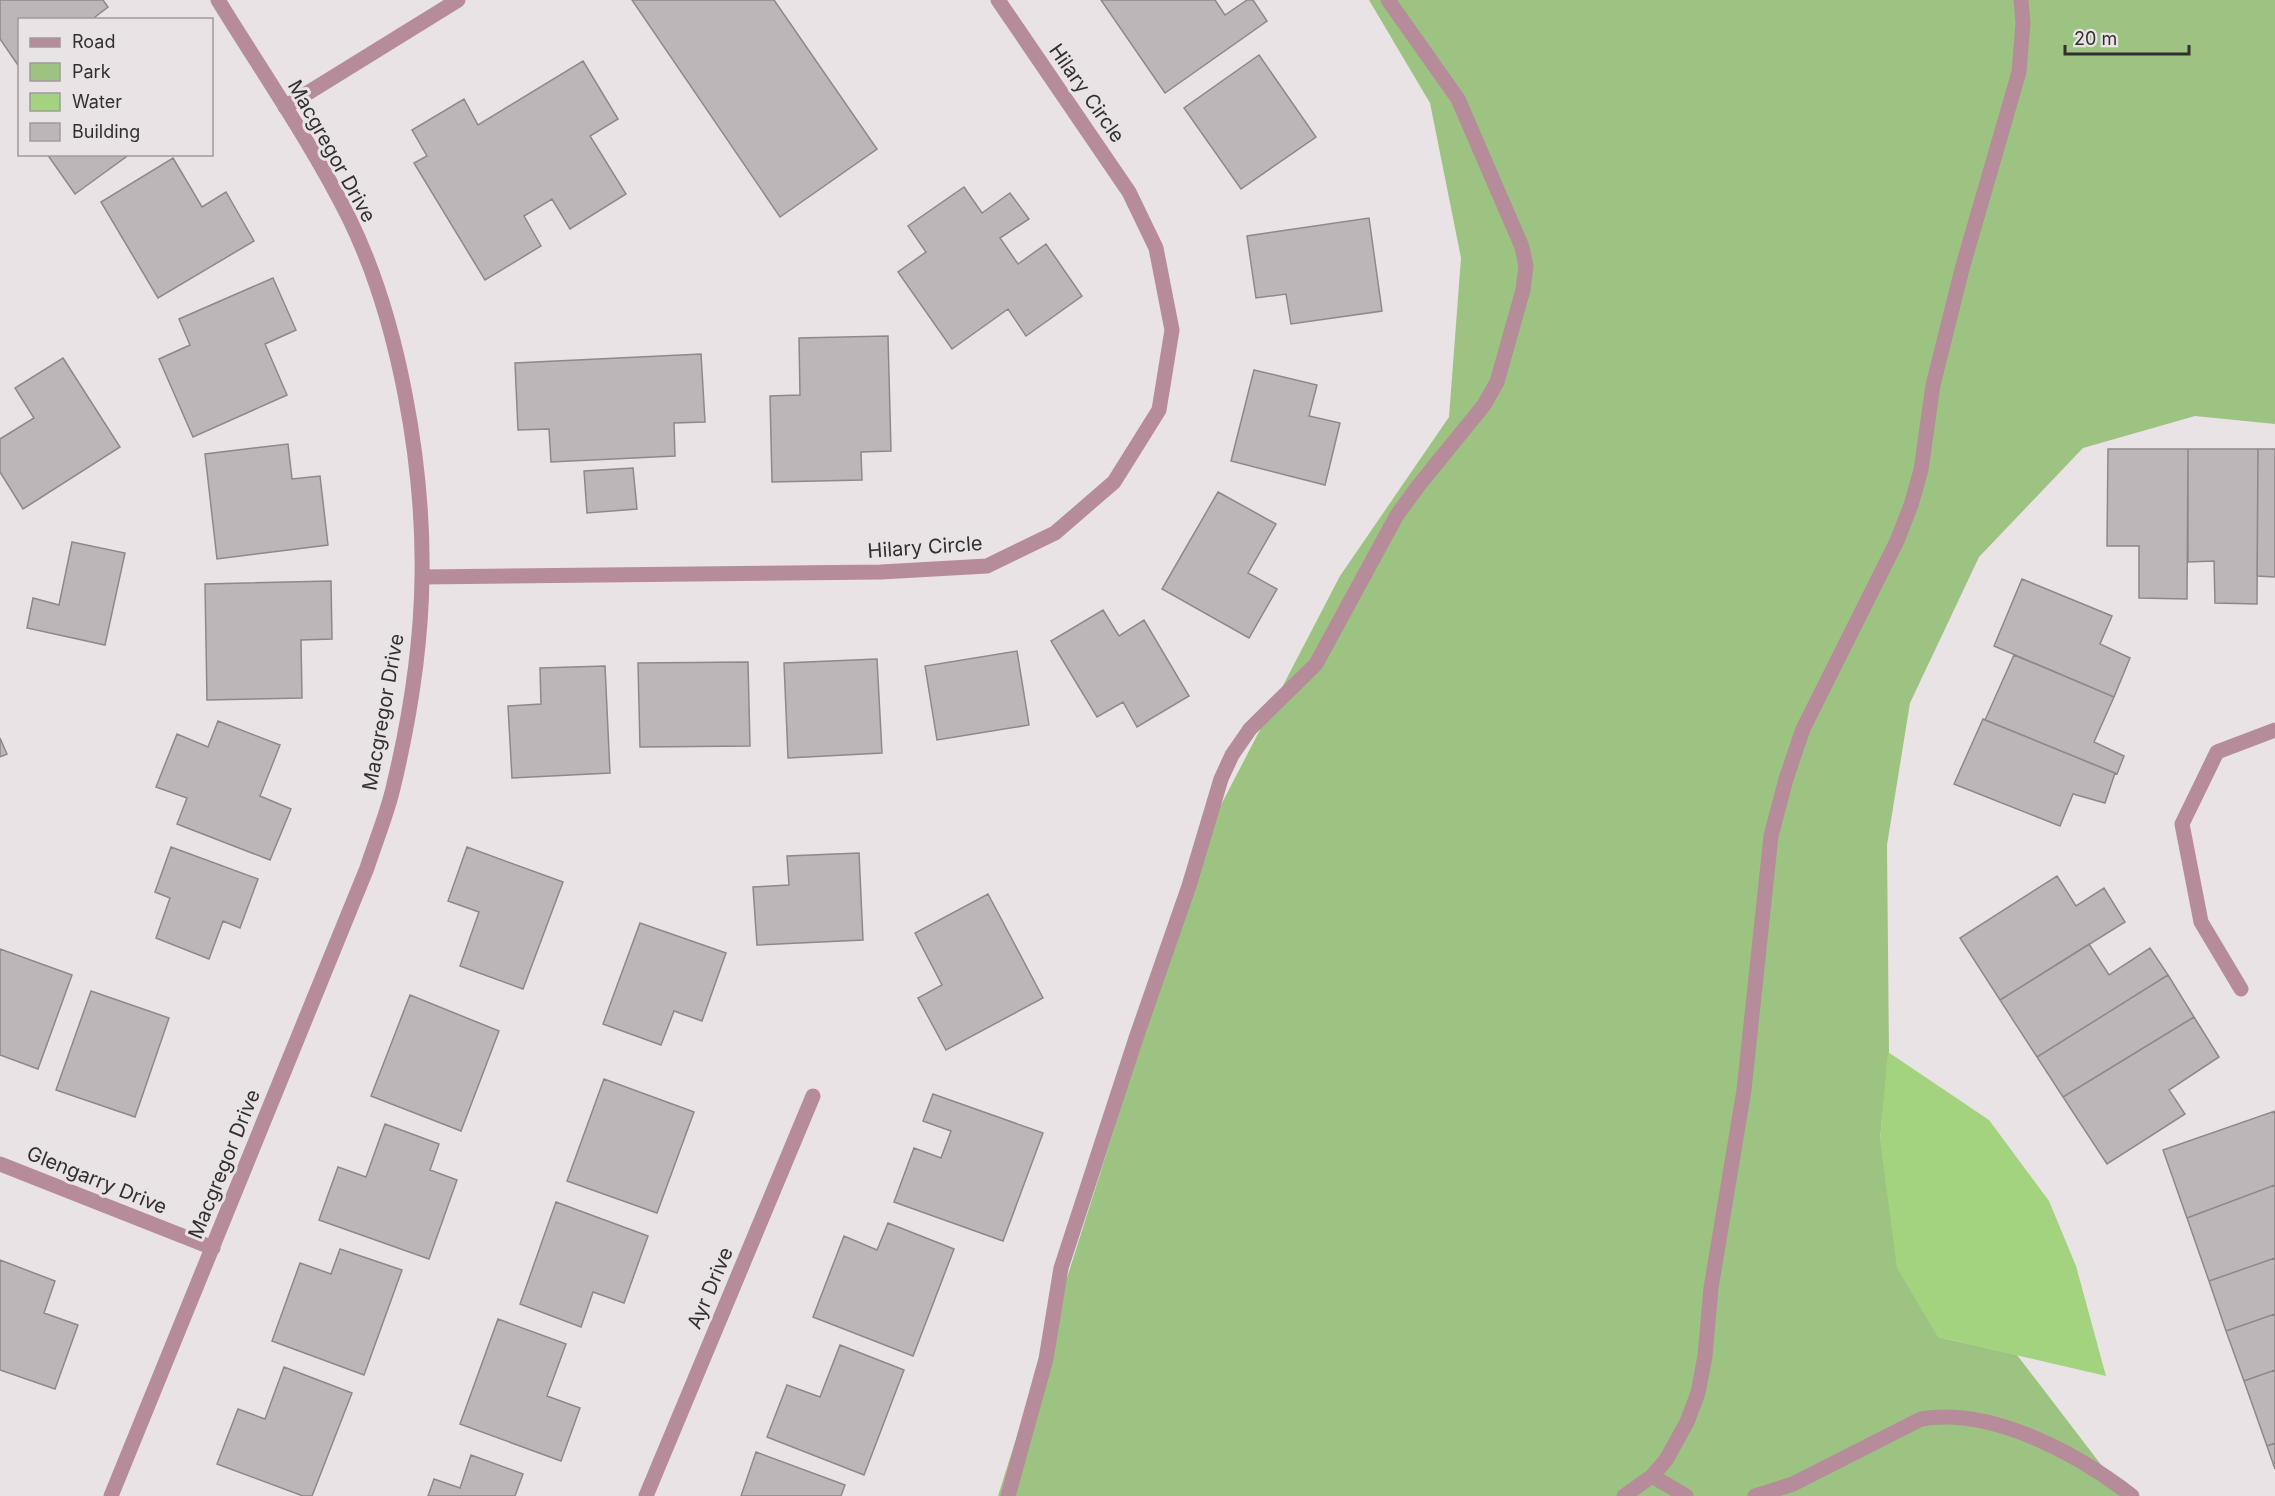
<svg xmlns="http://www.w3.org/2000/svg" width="2275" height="1496" font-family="Inter,sans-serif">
  <rect width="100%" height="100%" fill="#e9e3e5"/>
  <path fill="#9dc383" d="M1369,0H2275V424L2195,416L2083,448L1979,557L1910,703L1887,845L1889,1053L1880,1139L1938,1337L2017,1355L2125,1496H998L1210,826L1340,576L1449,417L1461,258L1430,103Z"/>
  <path fill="#a3d37f" d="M1888,1052L1989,1120L2049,1201L2076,1266L2106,1376L1938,1337L1897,1268L1880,1139Z"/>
  <path fill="#bcb6b8" stroke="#8e888a" stroke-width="1.5" d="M0,0H103L108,7L91,20H20V68L0,39Z
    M632,0H774L877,149L780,217Z
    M1101,0H1215L1225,15L1247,0H1253L1267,21L1165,93Z
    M1259,55L1316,137L1241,189L1184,108Z
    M583,61L618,119L590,136L626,194L570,229L552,199L524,216L541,246L485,280L414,163L427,156L412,130L464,99L478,125Z
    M47,154H130L75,194Z
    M173,158L202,207L226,192L254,241L158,298L101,202Z
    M964,187L982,213L1010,193L1029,219L1000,238L1018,264L1046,244L1082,296L1026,336L1008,309L952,349L898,272L926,252L908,226Z
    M1369,218L1382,311L1291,324L1286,294L1256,298L1247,236Z
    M273,278L296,330L265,344L287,395L193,437L159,359L190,345L179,319Z
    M888,336L891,451L861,452L862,480L772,482L770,396L800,395L799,338Z
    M701,354L705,422L674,423L675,456L551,462L549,429L518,430L515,363Z
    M63,358L120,447L23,509L0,472V439L34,418L15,388Z
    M1254,370L1317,385L1309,416L1340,423L1325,485L1231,461Z
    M288,444L292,479L320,476L328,545L217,559L205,454Z
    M2108,449H2188L2187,599L2139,598V546H2107Z
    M2188,449H2258L2257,604L2215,603L2214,561L2188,562Z
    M2258,449H2275V577L2257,576Z
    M633,468L637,509L587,513L584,471Z
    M1218,492L1276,524L1248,573L1277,589L1249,638L1162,589Z
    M72,542L125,553L105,645L27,628L33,598L59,605Z
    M2022,579L2112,616L2100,644L2130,658L2114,697L1994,646Z
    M331,581L332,639L301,640L302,698L207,700L205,584Z
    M1103,610L1119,636L1144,620L1189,696L1137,727L1123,702L1097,717L1051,641Z
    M1017,651L1029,725L937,740L925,666Z
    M2014,655L2114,697L2094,742L2124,756L2117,774L1985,720Z
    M877,659L882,753L788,758L784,663Z
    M748,662L750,746L640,747L638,663Z
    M605,666L610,773L512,778L508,706L541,704L540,668Z
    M1983,719L2115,773L2105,803L2073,794L2060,826L1954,784Z
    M218,721L280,745L260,796L291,809L270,860L177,824L187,798L156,787L177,734L208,747Z
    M0,738L7,754L0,757Z
    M171,847L258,879L240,928L223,921L209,959L156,938L170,898L155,892Z
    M467,847L563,882L523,989L460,966L479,912L448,901Z
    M859,853L863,940L757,945L753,887L789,885L787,856Z
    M2057,876L2076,906L2104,888L2125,922L2000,1000L1960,938Z
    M988,894L1043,998L946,1050L918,998L942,985L915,933Z
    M640,923L726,953L702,1021L674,1011L661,1045L603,1024Z
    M2089,944L2109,975L2150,948L2168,975L2037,1057L2000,1000Z
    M0,949L72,975L38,1069L0,1055Z
    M2168,975L2194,1017L2063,1097L2037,1057Z
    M91,991L169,1018L135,1117L56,1090Z
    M410,995L499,1031L461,1131L371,1096Z
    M2194,1017L2219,1057L2169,1090L2185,1114L2107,1164L2063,1097Z
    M604,1079L694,1112L657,1213L567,1181Z
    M933,1094L1043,1133L1003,1241L894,1202L914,1148L941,1158L951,1131L923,1121Z
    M2275,1111V1185L2187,1218L2163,1150Z
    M385,1124L439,1144L430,1170L457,1180L429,1259L319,1220L338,1167L366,1177Z
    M2275,1185V1258L2209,1281L2187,1218Z
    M556,1202L648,1236L624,1303L593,1292L581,1327L520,1304Z
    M888,1223L954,1249L913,1356L813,1317L844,1236L877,1250Z
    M340,1249L402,1270L364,1375L272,1341L300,1263L331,1274Z
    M2275,1258V1314L2226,1331L2209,1281Z
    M0,1260L55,1281L44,1313L78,1325L55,1389L0,1370Z
    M2275,1314V1370L2244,1381L2226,1331Z
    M498,1319L566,1344L547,1396L580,1408L561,1461L460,1424Z
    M840,1345L904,1370L864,1475L767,1437L787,1385L820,1397Z
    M284,1367L352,1393L312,1496H303L217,1464L238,1409L265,1419Z
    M2275,1370V1443L2267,1446L2244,1381Z
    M2275,1443V1469L2267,1446Z
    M756,1452L845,1485L841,1496H741Z
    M471,1455L523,1474L515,1496H428L434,1479L460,1488Z"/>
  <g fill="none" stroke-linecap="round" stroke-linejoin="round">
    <path stroke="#b68b9a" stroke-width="15" d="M1652,1476L1686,1496
      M1008,1496L1046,1359L1061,1268L1136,1038L1189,886L1221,779L1232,755L1250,729L1316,664L1397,515L1419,485L1484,405L1497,382L1523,290L1526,266L1522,247L1458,99L1388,0
      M1624,1496L1652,1476L1666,1460L1687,1422L1698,1393L1705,1356L1711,1288L1744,1090L1771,836L1786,779L1803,729L1897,541L1911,505L1921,470L1933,385L1962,269L2019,72L2023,23L2021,0
      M1755,1496L1793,1484L1921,1419C1992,1407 2078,1454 2132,1496"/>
    <path stroke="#b68b9a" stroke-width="15" d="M285,107L458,0
      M422,577L881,572L987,566L1055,533L1114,482L1159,410L1172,330L1156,248L1129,192L998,0
      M2241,989L2201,922L2182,824L2217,752L2275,730
      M0,1164L213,1248
      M111,1496L367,868C376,840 388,812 394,784C410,717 421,647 422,578C424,465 399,320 349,218C313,145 261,70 218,0
      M646,1496L813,1096"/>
  </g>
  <g text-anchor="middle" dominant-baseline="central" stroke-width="6" stroke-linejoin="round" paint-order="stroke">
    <g font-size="20" fill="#322f30" stroke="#e9e3e5">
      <text transform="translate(1087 93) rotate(55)">Hilary Circle</text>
      <text transform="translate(332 151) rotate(61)">Macgregor Drive</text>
      <text transform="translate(925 547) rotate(-4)">Hilary Circle</text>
      <text transform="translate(383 712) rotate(-80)">Macgregor Drive</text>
      <text transform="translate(224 1164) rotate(-68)">Macgregor Drive</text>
      <text transform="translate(97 1180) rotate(22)">Glengarry Drive</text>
      <text transform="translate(710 1288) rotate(-67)">Ayr Drive</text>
    </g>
  </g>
  <rect x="18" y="18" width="195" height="138" fill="#e9e3e5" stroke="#a09b9d" stroke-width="1.5"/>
  <rect x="30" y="38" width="30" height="9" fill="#b68b9a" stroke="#a09b9d" stroke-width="1.5"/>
  <text x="72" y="48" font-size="18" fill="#322f30">Road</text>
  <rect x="30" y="63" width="30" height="18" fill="#9dc383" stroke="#a09b9d" stroke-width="1.5"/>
  <text x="72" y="78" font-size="18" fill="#322f30">Park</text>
  <rect x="30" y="93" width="30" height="18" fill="#a3d37f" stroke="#a09b9d" stroke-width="1.5"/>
  <text x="72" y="108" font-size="18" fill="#322f30">Water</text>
  <rect x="30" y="123" width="30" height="18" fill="#bcb6b8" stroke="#a09b9d" stroke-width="1.5"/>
  <text x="72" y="138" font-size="18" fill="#322f30">Building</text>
  <path d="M2065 45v9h124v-9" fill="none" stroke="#322f30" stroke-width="3"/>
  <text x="2074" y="45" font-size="18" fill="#322f30" stroke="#e9e3e5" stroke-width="4.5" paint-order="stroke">20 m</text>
</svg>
